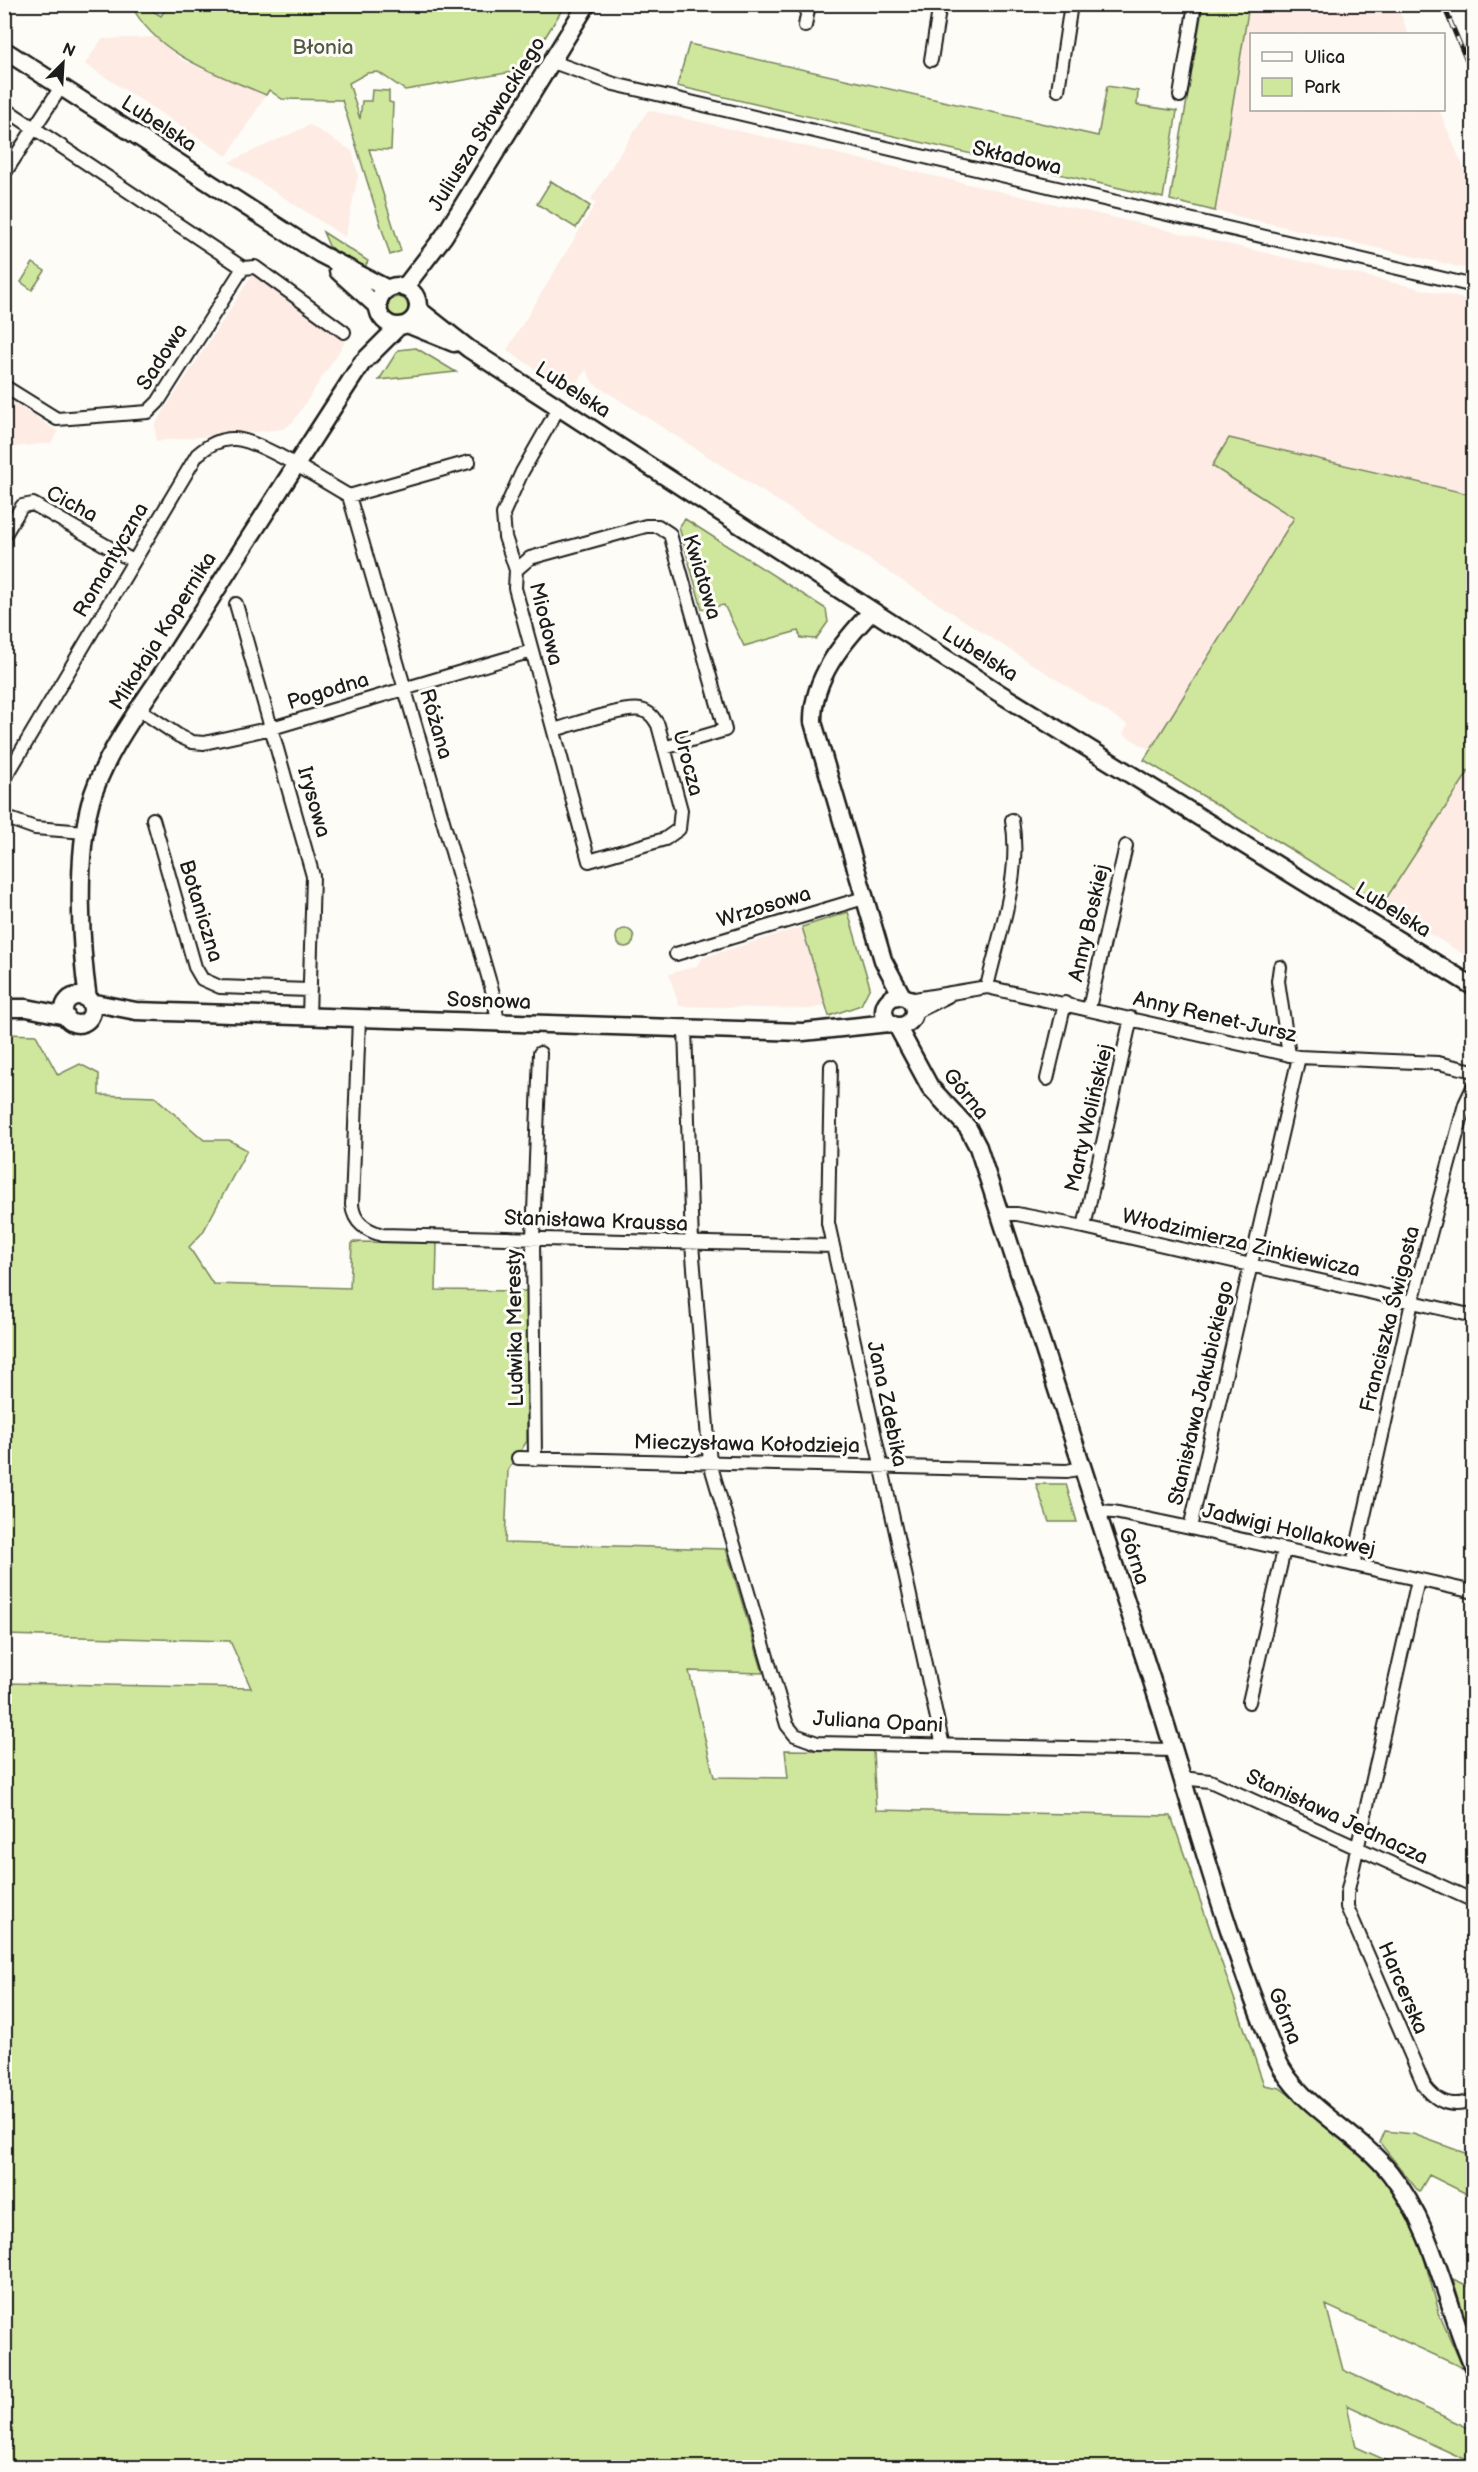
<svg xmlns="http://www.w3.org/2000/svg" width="1478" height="2472" font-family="'Balsamiq Sans',sans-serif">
  <rect width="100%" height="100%" fill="#fdfcf7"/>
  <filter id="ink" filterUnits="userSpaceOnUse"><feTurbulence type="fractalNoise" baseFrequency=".0167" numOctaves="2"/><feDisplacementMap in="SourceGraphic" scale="12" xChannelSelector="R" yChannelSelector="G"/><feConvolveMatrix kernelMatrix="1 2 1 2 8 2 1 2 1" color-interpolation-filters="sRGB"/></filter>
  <g filter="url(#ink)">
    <path fill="#fdebe4" d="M1249,5H1397L1408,34H1252V110H1439L1473,190V270L1215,211Z
      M156,37L182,60L266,95L227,156L85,64L102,39Z
      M648,110L1473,301V495L1274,449L1212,466L1295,517L1150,750L1123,734L1128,725L593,383L586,369L571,393L507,350L596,203L591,199Z
      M310,125L352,151L358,176L345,237L229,162Z
      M255,271L345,342L293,422L283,429L156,441L155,425Z
      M5,396L58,432L51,443L5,448Z
      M1473,765V960L1382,905Z
      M802,927L826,1005L811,1009L679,1006L669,974L697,966L702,958Z"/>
    <path fill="#cfe79d" stroke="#76825c" stroke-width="1.5" d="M169,4L565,5L525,70L405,90L378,72L367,73L349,83L360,119L362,101H371L372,90L389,91V102L393,103L391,150L369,149L401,251L390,255L342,100L282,99L269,90L266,95C215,73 158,56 131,5H143L161,16Z
      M1203,5H1249L1215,211L1170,200Z
      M689,44L1098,136L1107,86L1138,91L1137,105L1177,111L1163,198L677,86Z
      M551,181L590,206L576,228L537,204Z
      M323,232L368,261L363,271L329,246Z
      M33,263L45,271L32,290L21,282Z
      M388 307a10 10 0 1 1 20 0a10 10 0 1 1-20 0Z
      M416,348L456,372L379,380L398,350Z
      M1229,438L1473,495V765L1382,905L1144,760L1294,518L1212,466Z
      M685,519L826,609L828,622L816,639L801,638L798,631L744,646L724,605L702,609L679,527Z
      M848,912L870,987L861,1005L829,1016L802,927Z
      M616 938a9 9 0 1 1 18 0a9 9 0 1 1-18 0Z
      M5,1034L36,1035L58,1075L80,1064L99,1074V1095L155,1097L204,1140H229L247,1150L203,1232L189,1247L213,1284L350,1288L352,1242L437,1243L436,1290L527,1291V1441L508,1470L505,1543L726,1549L763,1673L689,1671L714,1777L788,1778L785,1750L873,1751L876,1810L1171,1816L1264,2085L1280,2088L1357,2146L1382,2173L1415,2225L1440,2316L1463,2368L1326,2305L1343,2370L1473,2430V2463L1347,2405L1356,2447L1401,2467H5V1683L251,1688L230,1641L5,1635Z
      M1036,1484H1066L1077,1522H1049Z
      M1385,2131L1413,2134L1473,2156V2197L1429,2175L1419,2192L1380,2143Z
      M1453,2279L1473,2288V2320L1464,2316Z"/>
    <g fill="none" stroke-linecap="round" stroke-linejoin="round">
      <g stroke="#1c1c1c" stroke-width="16">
        <path id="street" d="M805,26L809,4
          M931,60L940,4
          M553,62L614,84L1474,286
          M1058,90L1071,4
          M1180,96L1195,4
          M4,108L243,268L255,267L344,332
          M4,174L61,87
          M4,386L57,419L148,412L158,402L243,268
          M349,496L469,462
          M4,536L22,506L33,504L133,561
          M516,570L530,558L646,526H658L670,534L725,730L664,748
          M236,604L313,876L309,1017
          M140,710L179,736L192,742L204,743L272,728L532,651
          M554,730C572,725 625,706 641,710C650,712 654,718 658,725L681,810L679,829L665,839L589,861L515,588L516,570L505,537L503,514L522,472L559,407
          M4,780L197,455C208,445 220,438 235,439C260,440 324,482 349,496L494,997L498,1024
          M4,817L35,828L85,832
          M153,819L195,967L202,979L220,987L310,990
          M676,954L864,898
          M1280,967L1278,981L1289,1055
          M987,987C999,933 1022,875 1012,820
          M909,1000L987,987L1299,1057L1438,1063L1474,1071
          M1089,1008L1126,846
          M914,1013L948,996
          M359,1019L352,1205C354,1223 366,1230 382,1235L833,1246
          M685,1028L692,1244L710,1463L787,1725L795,1735L817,1743L1173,1750
          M831,1066L828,1223L943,1746
          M1047,1079L1065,1003
          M1000,1214H1017L1084,1227L1474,1316
          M1084,1227L1131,1018
          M518,1458L1067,1471L1082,1468
          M535,1459L533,1238L540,1053
          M1096,1511L1114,1512L1190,1528L1474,1592
          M1190,1528L1299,1057
          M1353,1565L1412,1302L1465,1104L1474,1085
          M1418,1580L1347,1894V1907L1424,2085C1437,2103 1452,2109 1474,2100
          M1249,1702L1284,1550
          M1181,1778L1210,1781L1474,1901"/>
      </g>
      <g stroke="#1c1c1c" stroke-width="21">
        <path id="secondary" d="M4,50L320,254L388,289
          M338,271L379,308
          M378 306a20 20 0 1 1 40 0a20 20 0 1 1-40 0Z
          M404,288L444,236L587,4
          M418,309L469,349L999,693L1474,987
          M407,324L454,343
          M872,611C843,642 812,678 813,722L883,960L902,996
          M884 1011a15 15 0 1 1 30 0a15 15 0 1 1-30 0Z
          M64 1010a14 14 0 1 1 28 0a14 14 0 1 1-28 0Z
          M88,999C80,945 76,858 90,804C104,752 148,697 178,650C239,554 300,458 362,363L399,326
          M90,1002L136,1011L803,1032L889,1023
          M4,1008H27L66,1016
          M897,1026L930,1087L968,1128L978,1147C1040,1339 1104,1530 1165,1722C1200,1835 1231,1950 1277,2059C1297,2105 1358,2132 1390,2173C1435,2230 1445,2303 1474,2369"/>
      </g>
      <use href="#street" stroke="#fdfcf7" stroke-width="12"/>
      <use href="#secondary" stroke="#fdfcf7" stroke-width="16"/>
      <g stroke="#1c1c1c" stroke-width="5">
        <path id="rail" d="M1443,4L1474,78"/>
      </g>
      <use href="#rail" stroke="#fdfcf7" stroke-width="3" stroke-dasharray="9" stroke-linecap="butt"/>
    </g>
  </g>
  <g text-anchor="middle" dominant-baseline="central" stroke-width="6" stroke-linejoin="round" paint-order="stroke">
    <g font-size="21" fill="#525943" stroke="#fdfcf7">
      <text x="323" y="47">Błonia</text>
    </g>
    <g font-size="21" fill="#1c1c1c" stroke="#fdfcf7">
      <text transform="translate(159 124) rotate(33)">Lubelska</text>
      <text transform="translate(487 124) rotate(-58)">Juliusza Słowackiego</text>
      <text transform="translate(1017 158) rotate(13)">Składowa</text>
      <text transform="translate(162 357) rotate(-57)">Sadowa</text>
      <text transform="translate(573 390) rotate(33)">Lubelska</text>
      <text transform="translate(72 504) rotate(28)">Cicha</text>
      <text transform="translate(111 560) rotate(-60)">Romantyczna</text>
      <text transform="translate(702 577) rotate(73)">Kwiatowa</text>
      <text transform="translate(546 624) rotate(76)">Miodowa</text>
      <text transform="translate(163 631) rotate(-58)">Mikołaja Kopernika</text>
      <text transform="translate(980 654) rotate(32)">Lubelska</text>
      <text transform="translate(328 691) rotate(-17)">Pogodna</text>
      <text transform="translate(436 724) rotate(74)">Różana</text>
      <text transform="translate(688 763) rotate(75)">Urocza</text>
      <text transform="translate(314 802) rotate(74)">Irysowa</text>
      <text transform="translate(764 907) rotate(-17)">Wrzosowa</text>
      <text transform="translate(1393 910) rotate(32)">Lubelska</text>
      <text transform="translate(201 911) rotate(73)">Botaniczna</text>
      <text transform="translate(1089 923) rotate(-77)">Anny Boskiej</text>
      <text transform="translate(489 1001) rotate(2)">Sosnowa</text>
      <text transform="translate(1215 1017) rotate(13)">Anny Renet-Jursz</text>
      <text transform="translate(966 1094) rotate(51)">Górna</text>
      <text transform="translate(1089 1118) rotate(-77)">Marty Wolińskiej</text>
      <text transform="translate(596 1221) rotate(2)">Stanisława Kraussa</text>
      <text transform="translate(1241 1243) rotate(13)">Włodzimierza Zinkiewicza</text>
      <text transform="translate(1390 1319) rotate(-76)">Franciszka Świgosta</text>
      <text transform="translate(515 1328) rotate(-91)">Ludwika Meresty</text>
      <text transform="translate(1201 1393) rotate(-77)">Stanisława Jakubickiego</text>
      <text transform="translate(887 1404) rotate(78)">Jana Zdebika</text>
      <text transform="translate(747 1444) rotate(1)">Mieczysława Kołodzieja</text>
      <text transform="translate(1289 1530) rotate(13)">Jadwigi Hollakowej</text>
      <text transform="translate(1134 1556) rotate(72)">Górna</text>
      <text transform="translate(878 1722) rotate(3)">Juliana Opani</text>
      <text transform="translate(1337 1817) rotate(25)">Stanisława Jednacza</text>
      <text transform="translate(1403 1988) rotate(67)">Harcerska</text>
      <text transform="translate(1285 2016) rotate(69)">Górna</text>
    </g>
  </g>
  <rect width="1478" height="2472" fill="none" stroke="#fdfcf7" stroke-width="24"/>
  <rect x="12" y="12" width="1454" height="2448" fill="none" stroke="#1c1c1c" stroke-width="2" filter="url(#ink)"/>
  <rect x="1250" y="33" width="195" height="78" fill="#fdfcf7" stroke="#a3a29f" stroke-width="1.5"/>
  <rect x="1262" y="52" width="30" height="9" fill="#fdfcf7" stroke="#a3a29f" stroke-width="1.5"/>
  <text x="1304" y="63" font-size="18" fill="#1c1c1c">Ulica</text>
  <rect x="1262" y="78" width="30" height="18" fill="#cfe79d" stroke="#a3a29f" stroke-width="1.5"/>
  <text x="1304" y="93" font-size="18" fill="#1c1c1c">Park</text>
  <g transform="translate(63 63) rotate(24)" stroke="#fdfcf7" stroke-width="4.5" paint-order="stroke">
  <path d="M0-4.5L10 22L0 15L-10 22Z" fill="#1c1c1c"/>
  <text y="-9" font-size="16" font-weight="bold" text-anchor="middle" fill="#1c1c1c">N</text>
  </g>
</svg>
